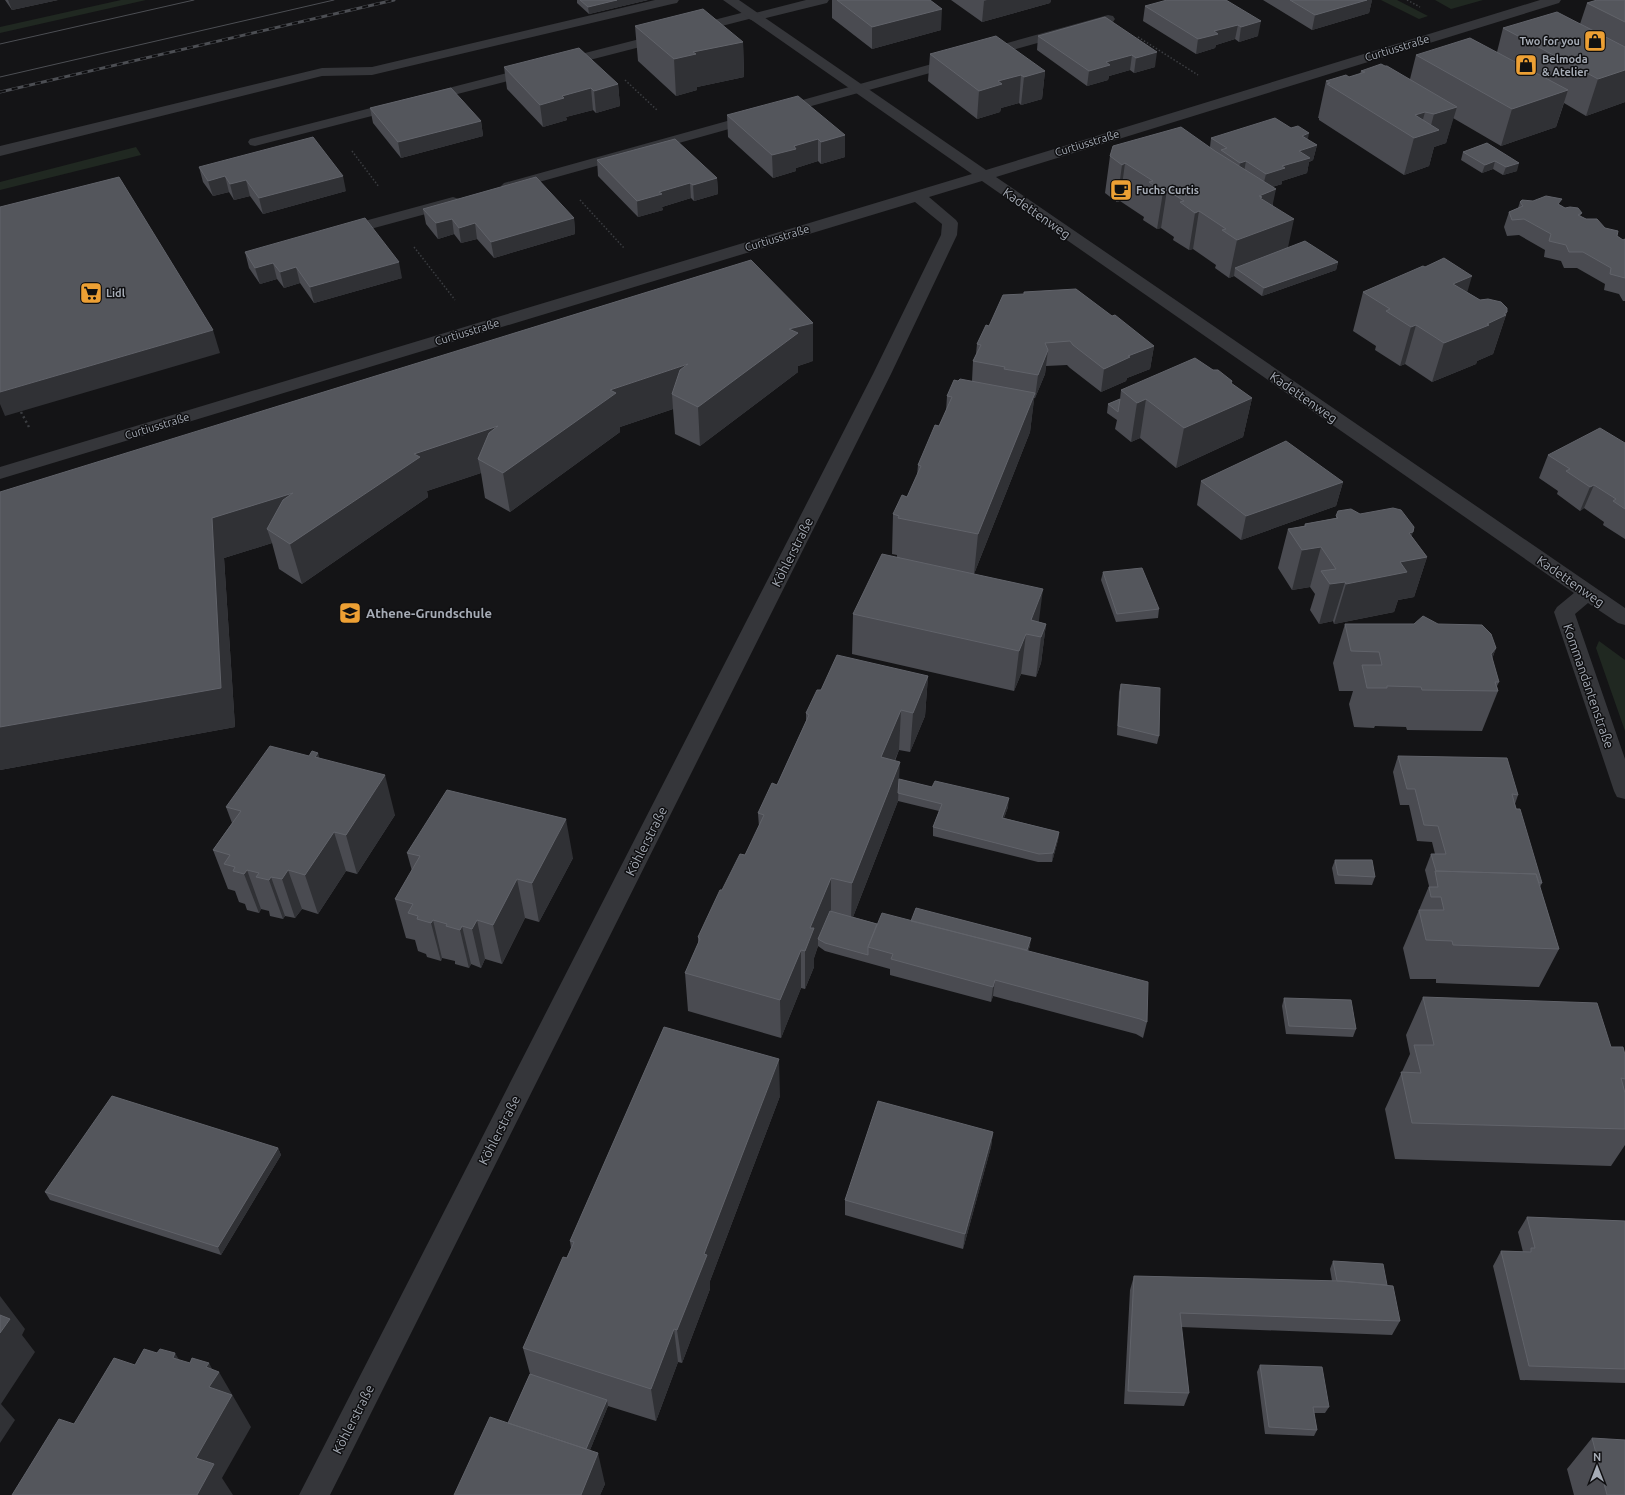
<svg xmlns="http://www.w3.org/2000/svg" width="1625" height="1495" font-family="Ubuntu,sans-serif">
  <rect width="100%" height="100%" fill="#141416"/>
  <path fill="#202821" d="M121,0H146L0,33V27Z
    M1381,0H1397L1428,16L1419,19Z
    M1435,0H1483L1451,9Z
    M136,147L141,155L0,190V182Z
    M1599,641L1625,660V731L1596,648Z"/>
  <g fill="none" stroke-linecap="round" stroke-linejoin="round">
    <path stroke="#3b3d41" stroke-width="1.5" stroke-dasharray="1.5 2" stroke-linecap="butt" d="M1407,0L1420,7
      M1138,37L1198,75
      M625,80L658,111
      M352,151L379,187
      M580,200L624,248
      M414,247L455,300"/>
    <path stroke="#3b3d41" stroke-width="2.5" stroke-dasharray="2 3" stroke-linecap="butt" d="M21,412L30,429"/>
    <path fill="#35363a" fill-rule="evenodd" d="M655,0H679L677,3L672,4L372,75L322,76L0,156V146L322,68L372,67Z
      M806,0H829L827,3L754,21L749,19L255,146L250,145L248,142L250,139L745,12L750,11L755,13Z
      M1108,15L1113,16L1115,19L1113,22L514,189L509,191L504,189L501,186L504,183Z
      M453,197L459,199L461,202L459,205L341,237L335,235L333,232L335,229Z"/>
    <path fill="#35363a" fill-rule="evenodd" d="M723,0H739L986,170L1540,0H1561L1559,3L996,177L1625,608V625L1618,623L1588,603L1575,614L1625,759V799L1617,797L1614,791L1554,612L1557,607L1574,593L982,181L929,197L956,220L958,223L957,235L891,374L330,1495H299L873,374L941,235L942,224L915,202L0,479V467L972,174Z"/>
    <path stroke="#4c4e53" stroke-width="1" d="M0,44L194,0
      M0,77L334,0"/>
    <g stroke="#4c4e53" stroke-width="3">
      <path id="rail" d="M0,92L394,0"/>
    </g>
    <use href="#rail" stroke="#0f0f11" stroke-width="2" stroke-dasharray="6" stroke-linecap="butt"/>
  </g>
  <path fill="#4a4b51" d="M5,0H58L12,10Z
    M577,0H648L589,14L577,3Z
    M832,0H930L941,30L872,49L832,18Z
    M951,0H1051L1050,3L982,22Z
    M1226,0L1258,36L1239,42L1235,39L1216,45L1215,48L1196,54L1143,21L1145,6Z
    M1263,0H1372L1369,13L1312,30Z
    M1625,0V102L1586,116L1564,103L1556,127L1501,146L1453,118L1446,143L1434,147L1429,166L1404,175L1319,120V118H1318L1326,81L1349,77L1360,74L1361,71L1410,79L1416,55L1497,52L1503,28L1580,24L1587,3Z
    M1105,17L1155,67L1134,73L1130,70L1109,76L1108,80L1087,86L1037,50L1038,36Z
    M635,26L743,42L744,77L697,87V90L676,96L638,61Z
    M930,54L1045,71L1042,99L1021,105L1019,103L1001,108L1000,112L977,119L928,81Z
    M504,67L618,84L620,106L596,113L593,110L566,117L567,120L543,127L507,89Z
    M370,108L481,121L483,136L401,158L373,123Z
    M727,115L845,135V157L821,164L818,161L796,168V171L773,178L728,137Z
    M1211,138L1308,140L1317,145L1313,160L1309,162L1307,173L1282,181V184L1272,187L1273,206L1288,248L1338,262L1336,270L1262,296L1234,276L1229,278L1215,268L1216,265L1193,249L1189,250L1173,240L1174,237L1161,228L1157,229L1143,220L1144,217L1120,201L1117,202L1105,193L1110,156L1210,147Z
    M1487,143L1517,171L1503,175L1493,169L1482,173L1461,160L1463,152Z
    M597,160L717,178L718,194L694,201L691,198L662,207L663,210L638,217L598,176Z
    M199,167L346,191L263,214L250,196L234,200L229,192L213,196L203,182Z
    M1520,202L1560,205L1565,208L1582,213L1580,216L1605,228L1623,240L1625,239V301H1623L1619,294L1604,290L1605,284L1577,268H1564L1561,261L1544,257L1545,250L1519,235L1507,236L1504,227L1509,212L1518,208Z
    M423,209L574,218L575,234L494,258L477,239L461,243L454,234L438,239L426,224Z
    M245,252L402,278L314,303L300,283L284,288L277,279L260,284L249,268Z
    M1024,292L1154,346L1150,369L1127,378L1126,381L1101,392L1070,368L1067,365L1046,366L1045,374L1035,398H1034L1030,432L974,574L1039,622L1046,624L1041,663L1036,677L1021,674L1014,691L852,654L853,614L897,557V555L892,554L893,514L907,497L917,476L918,465L939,426L946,412L947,396L958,381H972L973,361L976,354L977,344L989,326L1024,294Z
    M1363,292H1467L1480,300L1507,312L1493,354L1477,361L1476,364L1432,382L1405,364L1400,366L1375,350L1376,346L1353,331Z
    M813,361L798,366V372L700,446L675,434L673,409L620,427V432L510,512L485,498L481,473L427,491L428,497L302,584L279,569L272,543L224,558L235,727L0,770V492Z
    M1213,370L1232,381V384L1252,398L1243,437L1176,468L1140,438L1131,442L1115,429L1117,420L1107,413L1108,404L1120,399L1121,390Z
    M1625,443V539L1603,525L1604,522L1584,508L1580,511L1557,494L1558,491L1539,478L1548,455Z
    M1201,481L1343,482L1336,506L1241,540L1197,505Z
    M1360,514L1412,537L1427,557L1414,597L1398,600L1394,612L1334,624L1333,621L1319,624L1310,610L1315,594L1310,587L1292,590L1278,568L1288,529L1304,526L1305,524L1336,518V516Z
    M1103,572L1159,609L1158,618L1116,622L1101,580Z
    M1345,624H1438L1496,648L1492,659L1499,682L1497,686L1498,691L1482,731L1407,730L1406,727L1375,726L1374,728L1354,727L1349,704L1353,691H1339L1333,663Z
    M928,676L925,716L910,752L899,750L895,761L899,779L1008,807L1004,818L1059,832L1058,840L1052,862H1038L933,836V827L939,811L898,801L853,917L878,924L911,921L1030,946L1028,951L1147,1022L1143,1038L1136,1034L993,996L991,1002L890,975V969L825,951L818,946L814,958V967L805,989L801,988L781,1038L688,1011L685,973L698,944V937L722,890L745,855L759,827L758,813L777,785L806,721V713L821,690Z
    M1121,684L1159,736L1157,744L1117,735L1119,692Z
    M1398,756L1518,795L1515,804L1542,883L1540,887L1559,949L1539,987L1436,983V979H1410L1403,948L1429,886L1425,870L1431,854H1435L1432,842L1417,841L1409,805H1400L1393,772Z
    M320,759L395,815L357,874L346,871L318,914L302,909L295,918L285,916L283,919L270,916L269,911L261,909L259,913L247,910L245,904L239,902L235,891L228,889L213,850L232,823L226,807Z
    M407,853L573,858L539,922L525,918L502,964L485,959L481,968L471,964L469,968L455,964V961L442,958L441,961L427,957L426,954L418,951L415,940L406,938L395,899L412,871Z
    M1335,860L1375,877L1372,885L1335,884L1332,868Z
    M1423,997L1611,1047L1625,1055V1145L1611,1166L1395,1159L1385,1109L1410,1054L1406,1035Z
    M1284,998L1356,1029L1353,1037L1286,1034L1282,1006Z
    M780,1096L710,1281V1289L682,1363L678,1362L656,1421L608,1406L590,1450L605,1484L600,1495H454L508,1423L530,1374L523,1348L571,1248L570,1241Z
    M993,1132L991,1147L963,1249L845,1215V1200Z
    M278,1148L281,1155L221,1255L50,1200L45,1192Z
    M1527,1217L1625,1221V1383L1520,1380L1493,1266L1501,1251L1523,1252L1518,1232Z
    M1333,1261L1387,1285L1400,1321L1392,1335L1181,1327L1189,1393L1184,1406L1124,1404L1130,1290L1134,1276L1332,1281L1330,1269Z
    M1260,1365L1329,1407L1325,1413H1314L1317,1430L1314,1436L1265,1434L1257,1372Z
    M1592,1438L1625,1495H1574L1567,1469Z"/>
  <path fill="#303135" d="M8,0H58L12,10Z
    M617,0H648L589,14L588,7Z
    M987,0H1051L1050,3L982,22L984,1Z
    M1367,0H1372L1369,13L1312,30L1315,15Z
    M942,9L941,30L872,49V27Z
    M1261,21L1258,36L1239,42L1241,27Z
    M1238,25L1235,39L1216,45L1215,48L1196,54L1198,39L1214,31Z
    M743,42L744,77L697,87V90L676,96L674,59L693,52Z
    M1157,52L1155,67L1134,73L1136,58Z
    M1132,55L1130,70L1109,76L1108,80L1087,86L1089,71L1106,62Z
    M1625,70V102L1586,116L1598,79Z
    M1045,71L1042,99L1021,105L1024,77Z
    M1021,75L1019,103L1001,108L1000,112L977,119L979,91L998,81Z
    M618,84L620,106L596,113L594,91Z
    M591,88L593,110L566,117L567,120L543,127L540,105L562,96Z
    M1568,90L1556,127L1501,146L1512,109Z
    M1457,107L1446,143L1434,147L1429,166L1404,175L1414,138L1415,115L1425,112L1418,137L1429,133L1434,114Z
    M481,121L483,136L401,158L398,142Z
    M1309,133L1306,149L1317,145L1313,160L1309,162L1307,173L1282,181V184L1262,190L1266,174L1282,166L1302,136Z
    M845,135V157L821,164V142Z
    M818,139V161L796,168V171L773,178L772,155L794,146Z
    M1246,161L1243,177L1237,179L1240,163Z
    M1495,161L1493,169L1482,173L1485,165Z
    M1125,163L1120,201L1117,202L1122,165Z
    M1519,163L1517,171L1503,175L1506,167Z
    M225,176L229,192L213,196L208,181Z
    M343,176L346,191L263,214L259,198Z
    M717,178L718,194L694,201L693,185Z
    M246,180L250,196L234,200L230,184Z
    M690,183L691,198L662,207L663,210L638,217L637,201L659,192Z
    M1276,189L1268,227L1294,219L1286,257L1235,268L1234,276L1229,278L1237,240L1259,196Z
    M1167,190L1161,228L1157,229L1163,192Z
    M1199,211L1193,249L1189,250L1195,213Z
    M574,218L575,234L494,258L491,242Z
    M452,219L454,234L438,239L436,223Z
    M475,223L477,239L461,243L459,228Z
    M399,262L402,278L314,303L310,287Z
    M1338,262L1336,270L1262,296L1264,288Z
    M273,263L277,279L260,284L255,268Z
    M296,267L300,283L284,288L280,272Z
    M1472,276L1461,314L1453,284Z
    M1507,312L1493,354L1477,361L1476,364L1432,382L1444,343L1487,324L1504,314Z
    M813,323V361L798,366V372L700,446L698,407L789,329Z
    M1416,325L1405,364L1400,366L1411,327Z
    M213,330L220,353L5,416L0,404V392Z
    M1154,346L1150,369L1127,378L1126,381L1101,392L1104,369L1128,356Z
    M1048,350L1045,374L1035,398L1038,375Z
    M688,364L672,394L673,409L620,427V432L510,512L503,473L610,390Z
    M1232,381L1227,409L1252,398L1243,437L1176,468L1184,428Z
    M1035,393L1030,432L974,574L978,534Z
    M1146,399L1140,438L1131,442L1137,403Z
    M498,426L478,459L481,473L427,491L428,497L302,584L290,544L414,454Z
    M1343,482L1336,506L1241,540L1246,516Z
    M1594,485L1584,508L1580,511L1590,487Z
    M293,493L267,529L272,543L224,558L235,727L0,770V727L212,518Z
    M1413,532L1404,561L1427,557L1414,597L1398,600L1394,612L1334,624L1346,584L1409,533Z
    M1321,547L1310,587L1292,590L1302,550Z
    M1345,582L1333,621L1319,624L1330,584Z
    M1043,589L1038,628L1031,620Z
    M1046,624L1041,663L1036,677L1041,637Z
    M1026,634L1021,674L1014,691L1019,651Z
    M1496,648L1481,688L1491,654Z
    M928,676L925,716L910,752L913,713Z
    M901,710L899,750L882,789L881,757Z
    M318,753L330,792L315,757Z
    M900,762L898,801L851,922L852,883Z
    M385,775L395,815L357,874L346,835Z
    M1009,798L1008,807L1001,826L1002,818Z
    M566,819L573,858L539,922L532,883Z
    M334,832L346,871L318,914L305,875Z
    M1059,832L1058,840L1052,862L1053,853Z
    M247,870L261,909L259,913L244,874Z
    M288,870L302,909L295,918L282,879Z
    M271,877L285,916L283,919L269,880Z
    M831,878V916L818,939V946L814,958V967L805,989V951L810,928Z
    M517,879L525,918L502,964L493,925Z
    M433,920L442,958L441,961L431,923Z
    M477,920L485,959L481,968L472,929Z
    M462,926L471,964L469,968L460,930Z
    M1031,938L1030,946L1023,966L1024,958Z
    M801,950V988L781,1038L780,1000Z
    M995,980L993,996L991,1002L993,987Z
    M779,1059L780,1096L710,1281V1289L682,1363L677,1330L704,1254Z
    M993,1132L991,1147L963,1249L965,1234Z
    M278,1148L281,1155L221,1255L218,1247Z
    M0,1296L25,1329L22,1335L35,1352L1,1404L15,1420L0,1443Z
    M674,1329L678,1362L656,1421L651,1389Z
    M175,1353L195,1386L173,1358Z
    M209,1363L216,1376L219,1372L251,1427L222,1478L233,1495H197L196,1458L209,1387L206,1367Z
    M607,1400L608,1406L586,1460L584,1453Z
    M598,1453L605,1484L600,1495H581Z"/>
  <path fill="#54565c" stroke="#61636a" d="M580,0H617L588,7Z
    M837,0H930L942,9L872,27Z
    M1167,0H1226L1261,21L1241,27L1238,25L1214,31L1218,34L1198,39L1145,6Z
    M1290,0H1367L1315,15Z
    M1597,0H1625V22L1587,3Z
    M703,9L743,42L693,52L696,54L674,59L635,26Z
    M1557,12L1625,47V70L1598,79L1503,28Z
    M1105,17L1157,52L1136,58L1132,55L1106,62L1110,65L1089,71L1038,36Z
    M996,36L1045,71L1024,77L1021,75L998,81L1002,84L979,91L930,54Z
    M1470,38L1568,90L1512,109L1416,55Z
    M579,48L618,84L594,91L591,88L562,96L564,98L540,105L504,67Z
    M1381,64L1385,66H1387L1457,107L1434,114L1425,112L1415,115L1439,130L1414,138L1327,84L1330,83L1326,81L1346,75L1349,77L1365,72L1361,71Z
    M451,88L481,121L398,142L370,108Z
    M798,96L845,135L821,142L818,139L794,146L796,149L772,155L727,115Z
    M1275,118L1291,128L1298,126L1309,133L1302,136L1317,145L1299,151L1310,158L1282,166L1285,168L1266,174L1246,161L1240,163L1221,150L1227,148L1211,138Z
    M1181,127L1215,151L1276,189L1259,196L1262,197L1260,198L1294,219L1237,240L1222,230L1226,229L1199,211L1195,213L1180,202L1184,201L1167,190L1163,192L1149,182L1153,181L1125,163L1122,165L1110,156L1113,146Z
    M313,137L343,176L259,198L246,180L230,184L225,176L208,181L199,167Z
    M675,139L717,178L693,185L690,183L659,192L662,194L637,201L597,160Z
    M1487,143L1519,163L1506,167L1495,161L1485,165L1463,152Z
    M119,177L213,330L0,392V207Z
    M536,177L574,218L491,242L475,223L459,228L452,219L436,223L423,209Z
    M1546,196L1562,199L1558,204L1565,208L1570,207L1578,208L1582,213L1578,215L1586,219H1597L1605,228L1618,231L1617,236L1623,240L1625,239V278L1610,274L1611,268L1583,252H1569L1566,245L1549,241L1551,234L1524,219L1512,220L1509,212L1523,206L1520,202L1522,200L1533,201Z
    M365,218L399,262L310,287L296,267L280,272L273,263L255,268L245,252Z
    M1305,241L1338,262L1264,288L1235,268Z
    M1444,258L1472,276L1453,284L1480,300L1488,299L1501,302L1507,308V312L1504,314L1506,315L1487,324L1489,325L1444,343L1416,325L1411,327L1386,311L1390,309L1363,292L1423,266L1425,267Z
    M751,260L813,323L789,329L798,333L698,407L672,394L680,370L688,364L610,390L616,393L503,473L478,459L489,433L498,426L414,454L420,457L290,544L267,529L283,500L293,493L212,518L221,688L0,727V492Z
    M1076,289L1112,316L1115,315L1154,346L1128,356L1130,357L1104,369L1073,345L1070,341L1045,343L1048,350L1038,375L1004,369L1005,367L973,361L981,345L977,344L986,325L989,326L1003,295L1024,294V292Z
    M1195,358L1213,370H1218L1232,381L1231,383L1252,398L1184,428L1146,399L1137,403L1121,390Z
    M960,379L1035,393L978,534L898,518L899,516L893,514L902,495L907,497L921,466L918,465L935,425L939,426L952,397L947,396L954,380L958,381Z
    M1120,399L1118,412L1108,404Z
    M1600,428L1625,443V509L1613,501L1616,499L1594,485L1590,487L1566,471L1570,469L1548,455Z
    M1286,441L1343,482L1246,516L1201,481Z
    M1393,508L1401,510L1414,527L1413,532L1409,533L1427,557L1400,562L1407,572L1346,584L1345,582L1330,584L1321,571L1336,569L1321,547L1302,550L1288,529L1306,526L1305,524L1338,518L1336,516L1338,511L1351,509L1360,514Z
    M882,554L1043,589L1031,620L1046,624L1041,637L1026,634L1019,651L853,614Z
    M1142,568L1159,609L1117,614L1103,572Z
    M1423,616L1438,624L1482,625L1491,634L1496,648L1491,654L1499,682H1495L1498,691L1422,690L1421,687L1387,686V688H1367L1362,665H1382L1379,652L1351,651L1345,624H1414Z
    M837,655L928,676L913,713L901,710L881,757L900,762L852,883L831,878L810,928H814L805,951L801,950L780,1000L685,973L700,939L698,937L720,890H722L740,854L745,855L764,815L758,813L772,783L777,785L809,715L806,713L817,690H821Z
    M1121,684L1160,688L1159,736L1118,726Z
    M270,746L309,756L312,751L318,753L315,757L385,775L346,835L334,832L305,875L288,870L282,879L271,877L269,880L256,877L259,873L247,870L244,874L233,871L235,867L224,864L230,855L213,850L241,811L226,807Z
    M1398,756L1507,758L1518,795L1512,794L1516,809H1520L1542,883H1539L1536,874L1436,871L1431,854H1446L1438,826L1424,825L1415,789H1407Z
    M899,779L932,787L935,781L1009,798L1002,818L1059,832L1053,853L1039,854L933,827L942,804L898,793Z
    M447,790L566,819L532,883L517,879L493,925L477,920L472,929L462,926L460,930L446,926L447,924L433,920L431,923L417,919L418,916L408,913L413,904L395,899L420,856L407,853Z
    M1335,860H1372L1375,877L1338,875Z
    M1435,871L1536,874L1559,949L1453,945L1452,941L1426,940L1419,910H1444L1441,897H1431L1429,887H1438Z
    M916,908L1031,938L1027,950L911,921Z
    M830,911L877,924L868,947V955L825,943L818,939Z
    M882,913L1148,982L1147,1022L1140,1019L995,980L993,987L891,959L893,954L868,947Z
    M1423,997L1597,1003L1611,1047H1623L1625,1055V1079L1621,1078L1625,1093V1129L1412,1123L1401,1072L1421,1073L1414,1045H1434Z
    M1284,998L1351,1000L1356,1029L1289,1026Z
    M664,1027L779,1059L704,1254L707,1255L677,1330L674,1329L651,1389L523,1348L563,1257L567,1258L574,1242L570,1241Z
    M112,1096L278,1148L218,1247L45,1192Z
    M878,1101L993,1132L965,1234L845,1200Z
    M1527,1217L1625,1221V1369L1529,1366L1501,1251L1531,1252V1248H1535Z
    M1333,1261L1383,1264L1387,1285L1337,1281Z
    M1134,1276L1342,1281L1393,1286L1400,1321L1180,1313L1189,1393L1128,1391Z
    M0,1315L10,1319L0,1333Z
    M144,1349L157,1353L160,1349L175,1353L173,1358L190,1363L192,1358L209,1363L206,1367L219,1372L209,1387L232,1395L196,1458L214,1464L197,1495H12L59,1419L74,1424L114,1358L135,1365Z
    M1260,1365L1322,1367L1329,1407H1313L1317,1430L1269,1427Z
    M530,1374L607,1400L586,1449L508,1423Z
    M490,1417L598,1453L581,1495H454Z
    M1592,1438L1625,1440V1495H1607Z"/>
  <defs>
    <g id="shop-square" transform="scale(1.15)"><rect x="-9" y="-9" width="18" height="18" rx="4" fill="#eda034" stroke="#0f0f11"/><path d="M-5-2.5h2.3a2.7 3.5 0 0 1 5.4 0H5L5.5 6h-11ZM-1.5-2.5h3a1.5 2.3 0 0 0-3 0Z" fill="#111"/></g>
    <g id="cafe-square" transform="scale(1.15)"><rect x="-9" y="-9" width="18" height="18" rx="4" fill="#eda034" stroke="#0f0f11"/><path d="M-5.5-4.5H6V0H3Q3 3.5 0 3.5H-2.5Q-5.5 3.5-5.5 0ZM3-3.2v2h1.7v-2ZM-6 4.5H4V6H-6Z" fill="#111"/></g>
    <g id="supermarket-square" transform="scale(1.15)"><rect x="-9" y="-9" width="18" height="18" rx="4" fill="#eda034" stroke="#0f0f11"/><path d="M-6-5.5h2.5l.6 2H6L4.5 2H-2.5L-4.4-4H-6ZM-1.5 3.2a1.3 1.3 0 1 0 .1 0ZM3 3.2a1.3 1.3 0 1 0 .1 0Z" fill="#111"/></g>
    <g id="school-square" transform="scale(1.15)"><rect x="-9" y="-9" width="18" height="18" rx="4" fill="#eda034" stroke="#0f0f11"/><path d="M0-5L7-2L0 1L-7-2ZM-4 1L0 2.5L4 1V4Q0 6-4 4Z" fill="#111"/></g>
  </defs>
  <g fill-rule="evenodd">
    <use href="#shop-square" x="1595" y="41"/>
    <use href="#shop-square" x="1526" y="65"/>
    <use href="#cafe-square" x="1121" y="190"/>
    <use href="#supermarket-square" x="91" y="293"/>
    <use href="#school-square" x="350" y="613"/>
  </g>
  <g text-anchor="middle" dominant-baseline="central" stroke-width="3" stroke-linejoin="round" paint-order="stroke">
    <g font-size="11" font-weight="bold" fill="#a6acb6" stroke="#0f0f11" text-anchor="start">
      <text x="1580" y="41" text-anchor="end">Two for you</text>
      <text x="1542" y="59">Belmoda<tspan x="1542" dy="13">&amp; Atelier</tspan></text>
      <text x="1136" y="190">Fuchs Curtis</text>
      <text x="106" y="293">Lidl</text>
    </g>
    <g font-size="11" fill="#a6acb6" stroke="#0f0f11">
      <text transform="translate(1397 48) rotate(-17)">Curtiusstraße</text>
      <text transform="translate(1087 143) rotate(-17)">Curtiusstraße</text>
      <text transform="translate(777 238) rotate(-17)">Curtiusstraße</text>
      <text transform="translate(467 332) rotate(-17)">Curtiusstraße</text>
      <text transform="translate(157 426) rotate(-17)">Curtiusstraße</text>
    </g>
    <g font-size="13" fill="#a6acb6" stroke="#0f0f11">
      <text transform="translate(1037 213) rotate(35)">Kadettenweg</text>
      <text transform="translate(1304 397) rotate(35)">Kadettenweg</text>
      <text transform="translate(792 552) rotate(-63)">Köhlerstraße</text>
      <text transform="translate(1571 581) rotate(35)">Kadettenweg</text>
      <text transform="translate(1589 686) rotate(71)">Kommandantenstraße</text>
      <text transform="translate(646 841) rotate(-63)">Köhlerstraße</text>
      <text transform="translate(499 1130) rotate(-63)">Köhlerstraße</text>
      <text transform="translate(353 1419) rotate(-63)">Köhlerstraße</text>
    </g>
    <g font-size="13" font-weight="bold" fill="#a6acb6" stroke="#0f0f11" text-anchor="start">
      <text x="366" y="613">Athene-Grundschule</text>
    </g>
  </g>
  <g transform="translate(1597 1467)" stroke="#0f0f11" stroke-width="3" paint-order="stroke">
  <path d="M0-3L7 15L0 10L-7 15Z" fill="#a6acb6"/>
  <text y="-6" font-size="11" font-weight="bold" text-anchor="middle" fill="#a6acb6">N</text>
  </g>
</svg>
